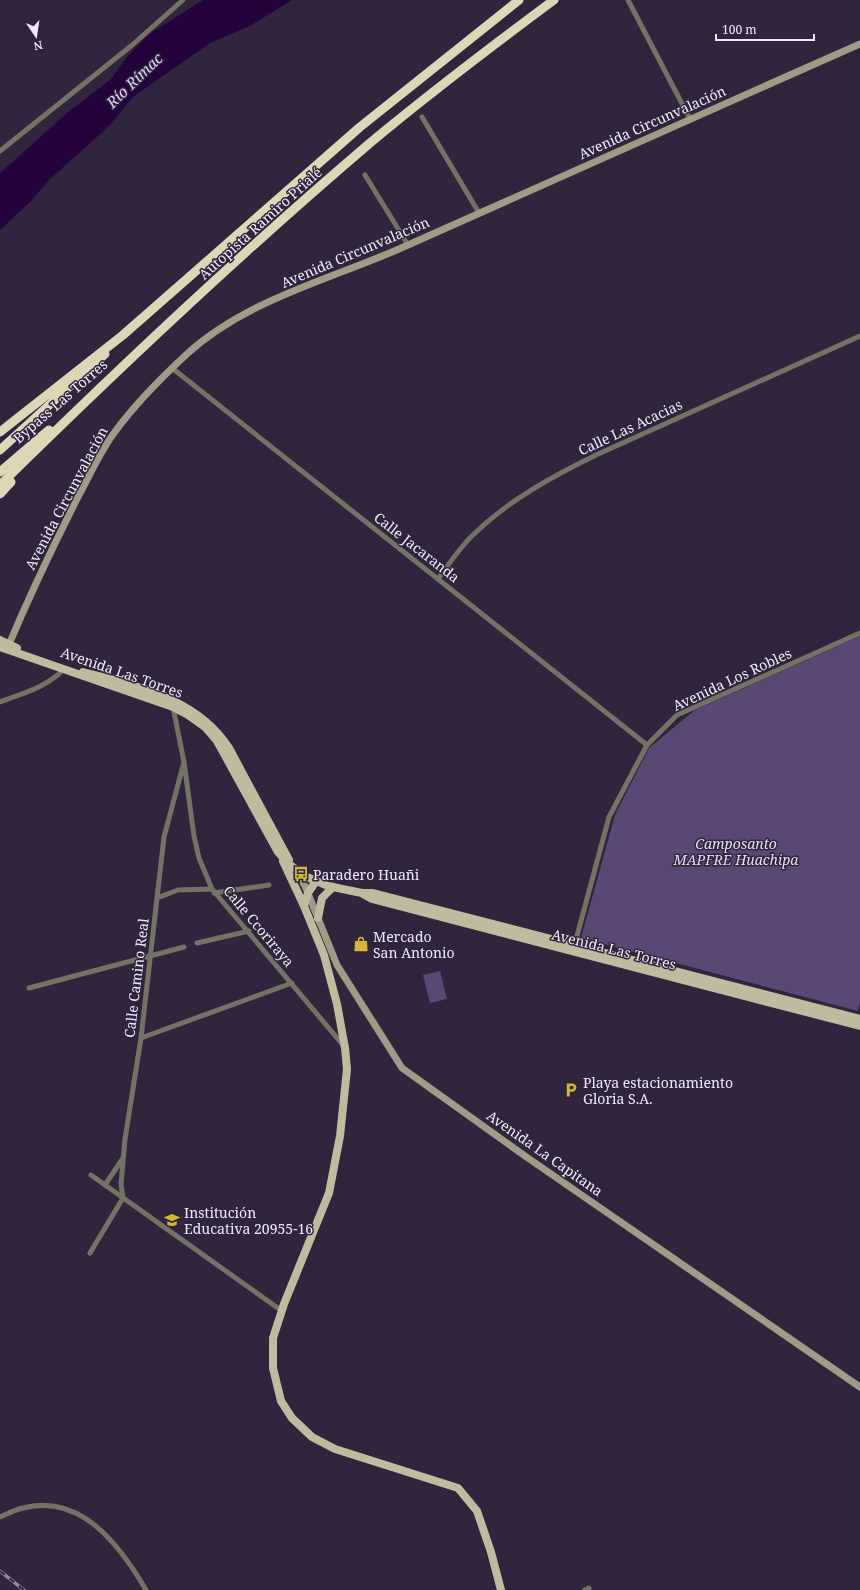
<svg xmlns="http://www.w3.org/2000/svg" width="860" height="1590" font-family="'Noto Serif',serif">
  <rect width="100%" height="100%" fill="#30253d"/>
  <path fill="#5b4774" d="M860,636V1003L858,1011L581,938L615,815L649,748L695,710Z
    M440,971L447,999L430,1003L423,975Z"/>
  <path fill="#24033d" d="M203,0H292L250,26L210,43L133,97L109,126L50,179L30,202L0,230V173L67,113L111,79L127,57L148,35Z"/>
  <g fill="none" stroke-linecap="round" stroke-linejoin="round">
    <path stroke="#757265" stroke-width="5" d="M628,0L690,119
      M422,117L479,213
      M0,151L131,46L183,0
      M365,175L408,245
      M172,368L647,745
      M438,579C449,564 460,547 474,534C509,500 553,476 596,455L860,336
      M0,702C23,693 45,688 63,670
      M173,707L184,762L194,836L199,858L212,889L343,1045
      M214,893L269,885
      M157,898L178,890L212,889
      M197,943L249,931
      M574,947L609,817L647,745L677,715L860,633
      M29,988L184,947
      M141,1038L292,983
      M91,1175L282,1311
      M105,1185L123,1158
      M90,1253L123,1198L121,1184L125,1139L141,1038L164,837L184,762
      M0,1517C69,1481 114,1535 146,1590
      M585,1590L589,1588"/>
    <path stroke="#a09b86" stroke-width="7" d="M7,649C29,597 53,546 79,495C90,475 100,452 114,433C135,404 162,377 188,353C247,300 328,280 399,249C552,181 706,112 860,44
      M295,869L305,886L337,965L402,1068L525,1156L860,1387"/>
    <path stroke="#c0ba9f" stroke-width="8" d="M0,640L17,648
      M0,647L173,707L188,715L205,727L217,741L278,852L290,865L307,877L328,886L362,893H373L860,1019
      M83,672C136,686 197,698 229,748L289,860
      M283,861L304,906L324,955L337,1004L345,1048L347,1069L340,1136L329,1193L284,1304L273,1338V1368L281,1401L292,1418L312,1437L335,1449L458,1488L477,1511L491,1552L501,1590
      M363,894L372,899L860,1026
      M304,906L308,893L316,881
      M318,918L322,898L333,887"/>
    <path stroke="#ded6b6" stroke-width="9" d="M0,432L123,335L360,127L519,0
      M0,450L105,354
      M0,472L49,430
      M0,485C119,368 242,252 370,143C429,94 492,46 554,0
      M0,494L11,482"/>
    <g stroke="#91889c" stroke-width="3.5">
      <path id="rail" d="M0,1571L24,1590"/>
    </g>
    <use href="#rail" stroke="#30253d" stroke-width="2" stroke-dasharray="6" stroke-linecap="butt"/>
  </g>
  <defs>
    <g id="bus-bare" transform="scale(1.2)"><path d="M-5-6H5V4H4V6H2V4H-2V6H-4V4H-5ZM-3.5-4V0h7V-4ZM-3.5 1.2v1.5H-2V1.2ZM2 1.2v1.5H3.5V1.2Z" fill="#d3b635" stroke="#30253d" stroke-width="2.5" paint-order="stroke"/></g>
    <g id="shop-bare" transform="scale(1.2)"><path d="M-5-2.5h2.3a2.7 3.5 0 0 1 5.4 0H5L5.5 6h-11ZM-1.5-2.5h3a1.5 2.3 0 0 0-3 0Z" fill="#d3b635" stroke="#30253d" stroke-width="2.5" paint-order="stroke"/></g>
    <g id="parking-bare" transform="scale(1.2)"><path d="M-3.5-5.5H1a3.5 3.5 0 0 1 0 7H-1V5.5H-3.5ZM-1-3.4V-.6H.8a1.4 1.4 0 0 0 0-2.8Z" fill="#d3b635" stroke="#30253d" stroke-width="2.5" paint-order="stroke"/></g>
    <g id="school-bare" transform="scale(1.2)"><path d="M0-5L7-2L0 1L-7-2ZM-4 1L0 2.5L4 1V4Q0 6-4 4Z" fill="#d3b635" stroke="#30253d" stroke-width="2.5" paint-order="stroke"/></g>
  </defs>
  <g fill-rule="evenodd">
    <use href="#bus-bare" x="301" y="874"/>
    <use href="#shop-bare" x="361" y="944"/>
    <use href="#parking-bare" x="571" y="1090"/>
    <use href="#school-bare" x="172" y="1220"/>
  </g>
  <g text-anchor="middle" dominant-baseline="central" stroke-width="3" stroke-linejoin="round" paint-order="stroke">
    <g font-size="14" fill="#f0eafa" stroke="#30253d">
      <text transform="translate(652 122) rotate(-24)">Avenida Circunvalación</text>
      <text transform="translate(260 223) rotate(-42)">Autopista Ramiro Prialé</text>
      <text transform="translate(355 252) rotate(-23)">Avenida Circunvalación</text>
      <text transform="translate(60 401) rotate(-41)">Bypass Las Torres</text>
      <text transform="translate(630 427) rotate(-25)">Calle Las Acacias</text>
      <text transform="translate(66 498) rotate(-62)">Avenida Circunvalación</text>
      <text transform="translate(417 547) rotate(38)">Calle Jacaranda</text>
      <text transform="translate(122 672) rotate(19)">Avenida Las Torres</text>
      <text transform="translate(732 679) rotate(-25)">Avenida Los Robles</text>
      <text transform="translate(259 926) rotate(50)">Calle Ccoriraya</text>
      <text transform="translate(614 949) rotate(14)">Avenida Las Torres</text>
      <text transform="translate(136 978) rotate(-83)">Calle Camino Real</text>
      <text transform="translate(545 1153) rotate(35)">Avenida La Capitana</text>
    </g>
    <g font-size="14" font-style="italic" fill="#e6dff1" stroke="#30253d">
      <text x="736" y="843">Camposanto<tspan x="736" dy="16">MAPFRE Huachipa</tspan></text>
    </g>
    <g font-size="14" fill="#f0eafa" stroke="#30253d" text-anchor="start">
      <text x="313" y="874">Paradero Huañi</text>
      <text x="373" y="936">Mercado<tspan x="373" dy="16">San Antonio</tspan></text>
      <text x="583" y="1082">Playa estacionamiento<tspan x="583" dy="16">Gloria S.A.</tspan></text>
      <text x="184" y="1212">Institución<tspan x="184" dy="16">Educativa 20955-16</tspan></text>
    </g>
    <g font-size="15" font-style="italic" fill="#e1d1f7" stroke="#30253d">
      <text transform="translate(134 80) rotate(-44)">Río Rímac</text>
    </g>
  </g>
  <g transform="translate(36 36) rotate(167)" stroke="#30253d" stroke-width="3" paint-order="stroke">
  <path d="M0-3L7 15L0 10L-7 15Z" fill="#f0eafa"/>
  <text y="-6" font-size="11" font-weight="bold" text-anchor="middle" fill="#f0eafa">N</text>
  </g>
  <path d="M716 34v6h98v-6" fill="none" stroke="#f0eafa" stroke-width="2"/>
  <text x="722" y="34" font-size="12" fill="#f0eafa" stroke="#30253d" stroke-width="3" paint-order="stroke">100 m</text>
</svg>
